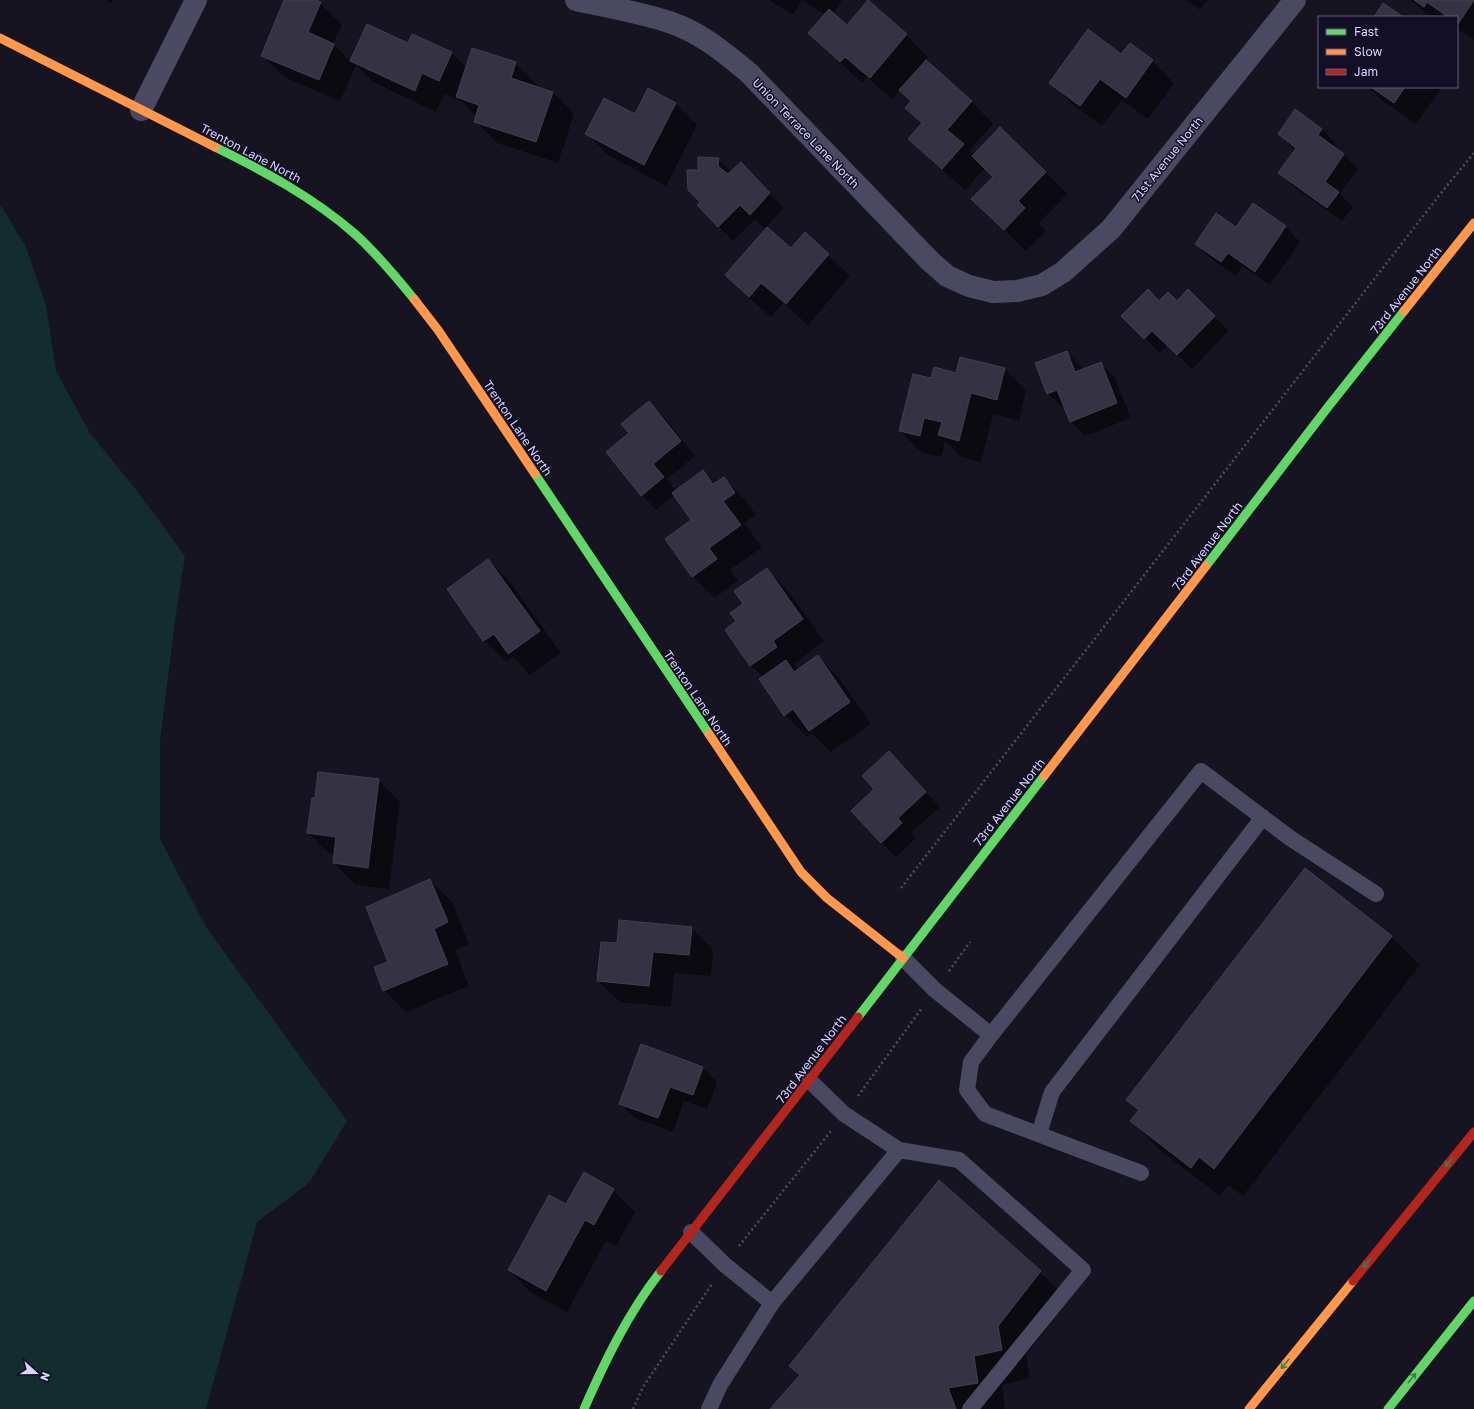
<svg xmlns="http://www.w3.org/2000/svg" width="1474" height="1409" font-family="'Golos Text',sans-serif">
  <rect width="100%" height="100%" fill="#161421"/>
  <path fill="#132c2d" d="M0,204L25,245L46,305L56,371L90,433L141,496L185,556L175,621L160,741V839L206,927L347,1121L309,1183L257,1222L206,1409H0Z"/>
  <path fill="#0007" d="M106,0H113L111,3Z
    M285,0H313L320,3L342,25L333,44L351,62L367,26L408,44L412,35L452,53L467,69L515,63L537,85L536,87L553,92L574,114L558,163L497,143L475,121L476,116L461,101L444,94L436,112L373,82L356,65L340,101L284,77L262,55Z
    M769,0H842L833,14L847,26L868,1L906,35L928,57L925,60L972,102L993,124L969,151L974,155L1045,172L1067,194L1039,223L1046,231L1026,251L994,220V177L985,168L965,190L931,160L909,138L922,124L906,108L912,101L900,89L892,99L867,77L863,83L831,55L809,33L825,15L802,0L793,15Z
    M1187,0H1208L1200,10Z
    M1411,0H1474V40L1457,29V17H1431L1423,11Z
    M1130,44L1152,61L1174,83L1148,119L1122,100L1102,126L1072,104L1050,82L1121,55Z
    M1368,87H1442L1416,124L1379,98Z
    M648,90L676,104L697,125L666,186L608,155L586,133L635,115Z
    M1322,129L1336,144L1334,147L1344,155L1358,169L1340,194L1353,207L1342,221L1294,187L1279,173L1295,150L1279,134Z
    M718,159L732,172L755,178L784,208L766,227L791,250L805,234L850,276L808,325L783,303L771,317L748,297L726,275L766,230L755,219L733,241L698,205L701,202L699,171Z
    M1253,204L1286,227L1300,242L1270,285L1242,266L1236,276L1210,258L1196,243L1236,228Z
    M1188,291L1229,331L1192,369L1168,345L1160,353L1123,316L1159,302H1177Z
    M1066,352L1081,366L1082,370L1100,363L1115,378L1131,418L1085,436L1071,422L1065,407L1063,408L1048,394L1036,364Z
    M1005,369L1026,391L1019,421L993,414L981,462L961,457L945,441L941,457L922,453L900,431L932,380L957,374Z
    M649,403L664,417L695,456L667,479L676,491L703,471L716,484L723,478L745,500L756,515L744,523L762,547L730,570L738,581L714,598L693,576V521L674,495L656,510L642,495L631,434Z
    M488,560L510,582L561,653L530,675L513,657L506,662L484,640L448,589Z
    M767,569L788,591L824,641L794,664L799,670L818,656L839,678L871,724L831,752L812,733L807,737L785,715L763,677L751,666L726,630L738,621L744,604Z
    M903,767L940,807L911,833L916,838L896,857L881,842Z
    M378,780L400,802L389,889L356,885L334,863L335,855L330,854L308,833Z
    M430,881L452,902L469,944L455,950L469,986L406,1012L384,990L389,962Z
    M692,928L713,950L711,976L674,973L671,1007L620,1002L598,981L618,944Z
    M1391,937L1420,965L1243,1196L1228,1185L1220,1196L1160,1150L1131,1121L1139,1111L1128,1100Z
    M703,1068L717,1082L707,1109L684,1101L673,1132L635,1118L621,1104Z
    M584,1174L613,1190L635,1212L616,1246L606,1241L567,1312L530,1292L509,1270L567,1206Z
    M1040,1272L1069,1300L1026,1355L1030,1378L1002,1385L1005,1409H772L800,1376L790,1366Z"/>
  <path fill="#343243" stroke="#433f54" d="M284,0H315L321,2L308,32L334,44L319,80L261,56Z
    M868,0L907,34L870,78L845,57L840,62L808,33L829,9L847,25Z
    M1414,0H1474L1458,24L1457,17H1448L1427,2L1424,7Z
    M1383,3L1403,17H1374Z
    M367,24L408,43L412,34L452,52L439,81L422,73L415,91L350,61Z
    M1088,29L1121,54L1130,43L1153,60L1126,98L1100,79L1080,106L1049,83Z
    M472,48L516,62L511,78L553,92L536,142L474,122L479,105L456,97Z
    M926,60L972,101L947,130L964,144L942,169L908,139L922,123L905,108L911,101L899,90Z
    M1371,87H1405L1394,103Z
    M648,88L676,103L644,165L585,134L604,98L635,114Z
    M1295,109L1322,129L1318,135L1344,154L1325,182L1339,192L1327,208L1278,173L1296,148L1278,134Z
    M1000,127L1046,172L1018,201L1025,208L1004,230L971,199L993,177L972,156Z
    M698,157L719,158L718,166L728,174L741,162L770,193L750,215L740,205L718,227L697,205L700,202L688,190L687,170H698Z
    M1253,203L1286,226L1255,272L1228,253L1221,262L1195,244L1216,213L1236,227Z
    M767,227L791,248L805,232L829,254L786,304L761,283L749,297L725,275Z
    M1148,289L1159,301L1168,292L1177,301L1188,289L1215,316L1177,355L1152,331L1144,339L1121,316Z
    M1067,351L1075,372L1101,362L1117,403L1070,422L1057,390L1047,394L1035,363Z
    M960,357L1005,368L997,400L971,393L959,441L938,435L942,422L924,418L920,436L899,431L913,374L931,378L934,367L956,373Z
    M649,401L681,441L653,464L664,477L641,496L606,452L629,433L621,424Z
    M703,470L713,484L724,477L735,493L723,501L741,525L709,548L717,559L692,577L665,539L691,520L672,493Z
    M488,559L540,631L508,654L494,634L483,641L447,589Z
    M767,568L803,619L773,641L777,647L750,666L725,630L736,621L730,613L743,604L734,591Z
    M818,655L850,702L809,731L793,709L784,716L759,679L786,660L794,672Z
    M889,751L926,792L898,818L902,823L881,843L851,811L874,789L862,776Z
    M318,772L379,779L368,868L333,863L336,837L307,833L312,798H315Z
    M1305,868L1392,936L1214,1169L1199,1157L1191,1168L1130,1121L1139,1110L1126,1100Z
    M430,879L448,922L434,929L448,964L383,991L374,967L388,962L366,907Z
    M619,920L692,927L689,955L653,952L649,986L597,981L601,942L617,943Z
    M641,1044L703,1067L693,1095L670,1087L658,1118L619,1104Z
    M584,1172L614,1189L594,1225L585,1220L546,1291L508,1270L549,1195L566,1204Z
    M939,1180L1041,1271L998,1326L1002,1350L974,1356L978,1383L948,1388L956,1409H770L800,1375L789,1366Z"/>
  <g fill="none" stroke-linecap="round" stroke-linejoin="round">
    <path stroke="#44505f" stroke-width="2.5" stroke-dasharray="2 3" stroke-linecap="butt" d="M901,888L1445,188L1474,153
      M949,971L970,942
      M858,1096L922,1008
      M739,1246L831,1131
      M633,1409L643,1387L712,1284"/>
    <path stroke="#4a4962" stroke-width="16" d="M903,958L935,990L991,1035L1201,771L1290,838L1376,894
      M991,1035L971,1062L967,1090L985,1114L1141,1173
      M810,1081L844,1114L899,1150
      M1039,1134L1052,1092L1263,817
      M691,1232L725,1265L772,1303
      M709,1409L720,1385L772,1303L899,1150L959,1160L1083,1270L970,1409"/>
    <path stroke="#4a4962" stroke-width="22" d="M576,0C607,7 639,12 669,22C700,32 725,53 749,73L929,260L947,276L969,286L993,292L1017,291L1042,285L1063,272L1111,229L1295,0
      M141,110L196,0"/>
    <path stroke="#63d668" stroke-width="9" d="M215,147C264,171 314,198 355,234C375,252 397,278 414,299
      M535,474L709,734
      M1206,566L1328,407L1404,311
      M858,1017L1044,776
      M584,1409C605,1361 628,1313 661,1271
      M1388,1409L1474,1301"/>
    <path stroke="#ff974d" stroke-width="9" d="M0,38L215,147
      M414,299L438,330L535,474
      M1404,311L1474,223
      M709,734L801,872L827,898L903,958
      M1044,776L1206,566
      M1249,1409L1353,1281"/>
    <path stroke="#b3261e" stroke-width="9" d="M661,1271L858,1017
      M1353,1281L1474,1132"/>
  </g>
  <defs><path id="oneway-shaft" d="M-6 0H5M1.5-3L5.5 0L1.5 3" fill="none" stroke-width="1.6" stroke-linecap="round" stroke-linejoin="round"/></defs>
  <g stroke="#3f7c4a">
    <use href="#oneway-shaft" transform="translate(1449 1162) rotate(129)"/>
    <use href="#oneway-shaft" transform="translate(1367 1263) rotate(129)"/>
    <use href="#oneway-shaft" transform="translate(1285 1364) rotate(129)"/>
    <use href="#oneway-shaft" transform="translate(1412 1378) rotate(-51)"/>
  </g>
  <g text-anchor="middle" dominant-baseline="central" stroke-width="3" stroke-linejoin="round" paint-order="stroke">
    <g font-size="12" fill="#d9d4ff" stroke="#130f26">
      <text transform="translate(806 133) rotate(46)">Union Terrace Lane North</text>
      <text transform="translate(251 153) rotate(28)">Trenton Lane North</text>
      <text transform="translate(1167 159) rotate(-51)">71st Avenue North</text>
      <text transform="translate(1406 290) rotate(-52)">73rd Avenue North</text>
      <text transform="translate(518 428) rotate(56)">Trenton Lane North</text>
      <text transform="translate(1207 546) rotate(-53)">73rd Avenue North</text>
      <text transform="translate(698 698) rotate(56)">Trenton Lane North</text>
      <text transform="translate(1009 802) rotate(-52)">73rd Avenue North</text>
      <text transform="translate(811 1059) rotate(-53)">73rd Avenue North</text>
    </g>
  </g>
  <rect x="1318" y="16" width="140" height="72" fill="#130f26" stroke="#625e7d"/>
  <rect x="1326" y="29" width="20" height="6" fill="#63d668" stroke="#625e7d"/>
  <text x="1354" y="36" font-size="12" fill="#d9d4ff">Fast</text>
  <rect x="1326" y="49" width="20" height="6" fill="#ff974d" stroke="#625e7d"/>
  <text x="1354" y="56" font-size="12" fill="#d9d4ff">Slow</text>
  <rect x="1326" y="69" width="20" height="6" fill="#b3261e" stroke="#625e7d"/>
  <text x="1354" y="76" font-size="12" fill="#d9d4ff">Jam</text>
  <g transform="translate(36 1373) rotate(111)" stroke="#130f26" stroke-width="3" paint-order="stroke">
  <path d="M0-3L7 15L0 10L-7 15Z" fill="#d9d4ff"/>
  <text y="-6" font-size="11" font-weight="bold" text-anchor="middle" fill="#d9d4ff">N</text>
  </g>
</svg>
